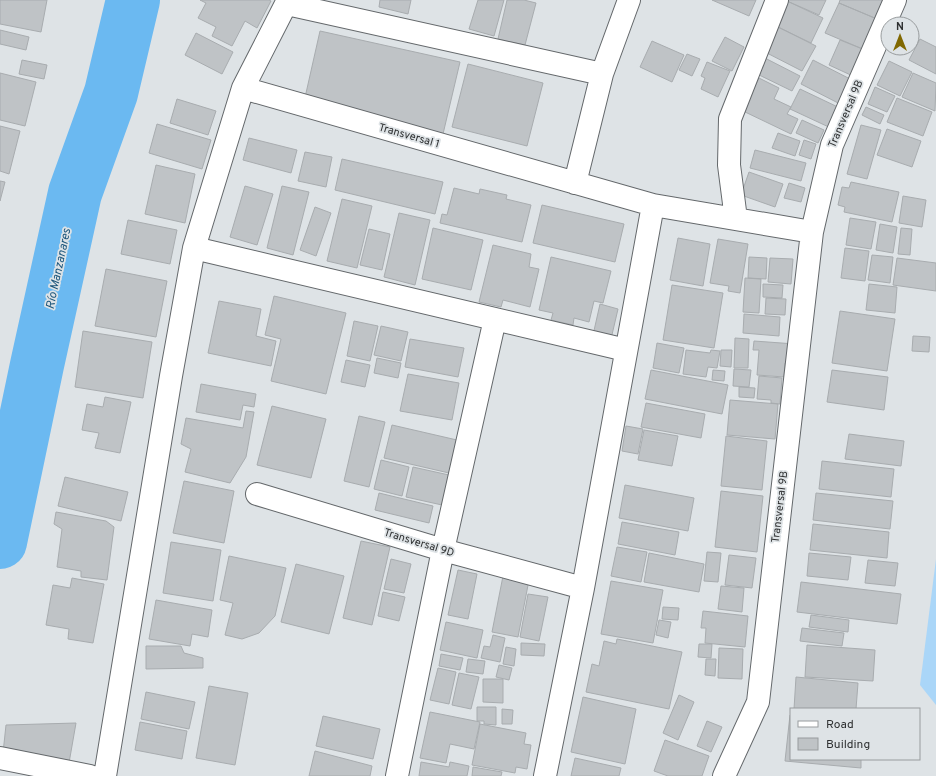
<svg xmlns="http://www.w3.org/2000/svg" width="936" height="776" font-family="Overpass,sans-serif">
  <rect width="100%" height="100%" fill="#dee3e6"/>
  <path fill="#aad6f8" d="M936,559V705L920,685Z"/>
  <g fill="none" stroke-linecap="round" stroke-linejoin="round">
    <path stroke="#6bb9f1" stroke-width="54" d="M0,542L37,365L75,193L111,93L133,0"/>
  </g>
  <path fill="#bfc3c6" stroke="#a8acaf" d="M0,0H47L41,32L0,24Z
    M200,0H269L271,1L257,28L245,21L232,46L212,36L216,27L198,18L206,3Z
    M380,0H411L408,14L379,7Z
    M478,0H504L494,36L469,29Z
    M507,0H524L536,3L525,45L498,39Z
    M712,0H756L749,16Z
    M788,0H826L819,15L787,1Z
    M840,0H885L877,19L839,3Z
    M787,1L823,18L811,43L776,26Z
    M839,3L877,19L865,50L825,33Z
    M776,26L816,46L802,71L763,51Z
    M0,30L29,37L26,50L0,44Z
    M320,31L460,62L443,134L304,102Z
    M196,33L233,52L222,74L185,55Z
    M725,37L744,47L732,71L712,61Z
    M920,39L936,47V74L909,60Z
    M840,40L865,50L855,77L829,65Z
    M652,41L684,55L672,82L640,67Z
    M687,54L700,59L692,76L679,70Z
    M761,56L800,76L792,91L753,72Z
    M22,60L47,65L44,79L19,74Z
    M813,60L856,82L844,106L801,84Z
    M889,61L912,72L900,96L877,85Z
    M707,62L730,71L718,97L701,89L705,78L701,76Z
    M468,64L543,83L527,146L452,127Z
    M0,73L36,82L25,126L0,120Z
    M913,73L936,83L935,111L902,97Z
    M759,78L779,88L774,99L791,107L787,114L798,119L791,134L743,111Z
    M875,87L895,96L887,112L868,104Z
    M800,89L842,109L833,129L790,109Z
    M897,98L932,112L923,136L887,122Z
    M177,99L216,111L208,135L170,123Z
    M866,107L884,115L880,124L862,115Z
    M802,120L824,130L818,143L796,133Z
    M157,124L211,140L202,169L149,153Z
    M861,125L881,130L867,179L847,174Z
    M0,126L20,131L9,174L0,171Z
    M887,129L921,141L912,167L877,155Z
    M778,133L800,141L795,156L772,148Z
    M249,138L297,150L291,173L243,160Z
    M804,140L816,144L811,159L799,155Z
    M755,150L806,163L801,181L750,168Z
    M305,152L332,157L326,187L298,181Z
    M342,159L443,182L435,214L335,190Z
    M156,165L195,174L185,223L145,214Z
    M749,172L783,184L775,207L741,195Z
    M0,181L5,182L0,201Z
    M851,182L899,192L892,222L844,212L845,207L838,205L842,187L849,188Z
    M789,183L805,188L801,202L784,198Z
    M245,186L273,194L257,245L230,237Z
    M282,186L309,192L293,255L267,248Z
    M454,188L479,194L480,189L507,195L506,199L531,205L522,242L440,223L442,214L447,215Z
    M903,196L926,200L922,227L899,223Z
    M342,199L372,206L357,268L327,261Z
    M542,205L624,224L615,262L533,243Z
    M315,207L331,213L316,256L300,250Z
    M399,213L430,220L415,285L384,277Z
    M850,218L876,222L871,249L846,245Z
    M128,220L177,230L170,264L121,254Z
    M880,224L897,227L893,253L876,250Z
    M433,228L483,240L471,290L422,279Z
    M901,228L912,229L910,255L898,254Z
    M369,229L390,234L382,270L360,265Z
    M678,238L710,244L703,286L670,280Z
    M718,239L748,244L740,293L728,291L729,286L710,283Z
    M493,245L531,254L529,267L539,269L530,307L503,300L501,307L479,302Z
    M845,248L869,251L865,281L841,278Z
    M872,255L893,257L890,283L868,280Z
    M551,257L611,271L603,303L594,301L589,322L574,318L573,325L551,320L553,313L539,310Z
    M749,257L767,258L766,279L748,278Z
    M770,258L793,259L791,284L768,282Z
    M897,258L936,263V291L893,285Z
    M106,269L167,281L156,337L95,326Z
    M745,278L761,279L759,313L743,312Z
    M763,284L783,285L782,298L763,297Z
    M869,284L897,287L895,313L866,310Z
    M672,285L723,293L714,348L663,340Z
    M274,296L346,313L326,394L271,381L281,339L265,335Z
    M766,298L786,299L785,315L765,314Z
    M219,301L261,309L256,336L276,341L271,366L208,353Z
    M600,304L618,309L611,339L593,335Z
    M840,311L895,319L887,371L832,363Z
    M744,314L780,317L779,336L743,333Z
    M354,321L378,326L370,361L347,356Z
    M381,326L408,332L401,361L374,355Z
    M83,331L152,342L143,398L75,387Z
    M913,336L930,337L929,352L912,351Z
    M735,338L749,339L748,368H734Z
    M410,339L464,348L458,377L405,367Z
    M754,341L795,344L793,363H785L784,377L757,375L759,350H753Z
    M657,343L684,348L679,373L653,368Z
    M686,350L710,353L711,350L720,351L717,368L708,367L706,377L683,374Z
    M721,350H732L731,367L720,366Z
    M377,358L401,363L398,378L374,373Z
    M346,360L370,365L365,387L341,382Z
    M734,369L751,370L749,387L733,386Z
    M651,370L728,385L722,414L645,399Z
    M713,370L725,371L724,381L712,380Z
    M832,370L888,377L884,410L827,402Z
    M408,374L459,383L452,420L400,411Z
    M759,376L782,378L780,404L771,403V400L757,399Z
    M201,384L256,394L254,407L243,405L240,420L196,412Z
    M739,387L755,388L754,398L739,397Z
    M105,397L131,402L120,453L95,448L99,433L82,430L87,404L103,407Z
    M730,400L778,404L775,439L727,435Z
    M646,403L705,414L701,438L641,427Z
    M272,406L326,419L311,478L257,465Z
    M246,411L254,412L246,457L230,483L185,472L191,449L181,444L186,418L243,428Z
    M359,416L385,422L369,487L344,481Z
    M392,425L457,440L449,473L384,458Z
    M626,426L643,429L638,454L622,451Z
    M644,430L678,436L672,466L638,460Z
    M849,434L904,441L901,466L845,459Z
    M726,436L767,441L762,490L721,486Z
    M381,460L409,467L402,496L374,489Z
    M822,461L894,469L891,497L819,489Z
    M413,467L449,475L442,505L406,497Z
    M65,477L128,492L121,521L58,506Z
    M184,481L234,491L224,543L173,533Z
    M625,485L694,498L688,531L619,518Z
    M721,491L763,496L757,552L715,547Z
    M379,493L433,506L429,523L375,510Z
    M816,493L893,501L890,529L813,520Z
    M56,512L106,521L114,527L107,580L81,577V571L57,567L62,529L54,524Z
    M622,522L679,532L675,555L618,544Z
    M813,524L889,532L887,558L810,550Z
    M361,541L390,547L372,625L343,618Z
    M171,542L221,550L213,601L163,593Z
    M617,547L647,552L641,582L611,576Z
    M707,552L721,553L718,582L704,581Z
    M649,553L704,564L699,592L644,582Z
    M809,553L851,557L848,580L807,576Z
    M729,555L756,558L752,588L725,585Z
    M229,556L286,568L275,616L259,633L242,639L225,635L233,603L220,600Z
    M391,559L411,564L404,593L384,589Z
    M868,560L898,563L895,586L865,583Z
    M296,564L344,576L329,634L281,622Z
    M458,570L477,574L468,619L448,615Z
    M503,576L529,580L518,637L492,632Z
    M72,578L104,584L93,643L68,639L69,629L46,625L53,585L70,588Z
    M611,581L663,590L653,643L601,634Z
    M801,582L901,594L897,624L797,612Z
    M721,586L744,588L742,612L718,609Z
    M383,592L405,597L399,621L378,616Z
    M528,594L548,597L539,641L520,637Z
    M156,600L212,610L208,637L192,634L190,646L149,639Z
    M663,607L679,608L678,620L662,619Z
    M703,611L748,616L745,647L705,643L706,628H701Z
    M811,615L849,620L848,632L809,627Z
    M659,620L671,622L668,638L656,635Z
    M446,622L483,630L477,658L440,650Z
    M802,628L844,633L842,646L800,641Z
    M493,635L505,638L500,662L481,658L484,646L490,647Z
    M617,639L682,652L669,709L586,692L592,664L599,666L604,641L616,644Z
    M521,643L545,644L544,656L521,655Z
    M699,644H712L711,658L698,657Z
    M807,645L875,650L873,681L805,677Z
    M146,646H181L184,653L203,658V668L146,669Z
    M506,647L516,649L514,666L503,664Z
    M719,648L743,649L742,679L718,678Z
    M441,654L463,658L460,670L439,666Z
    M468,659L485,661L483,674L466,672Z
    M706,659H716L715,676L705,675Z
    M499,665L512,668L509,680L496,677Z
    M438,668L456,672L449,704L430,700Z
    M459,673L479,677L471,709L452,705Z
    M796,677L858,683L856,709H794Z
    M483,679H503V703L483,702Z
    M209,686L248,693L235,765L196,758Z
    M146,692L195,702L189,729L141,719Z
    M679,695L694,702L678,740L663,733Z
    M583,697L636,709L625,764L571,752Z
    M477,707H496V725L484,724V721H477Z
    M502,709L513,710L512,724H502Z
    M430,712L480,722L474,749L450,744L446,763L420,758Z
    M790,715H791V759H861V768L785,761Z
    M323,716L380,729L373,759L316,746Z
    M707,721L722,727L711,752L697,746Z
    M140,722L187,731L182,759L135,750Z
    M76,723L69,763L3,753L6,725Z
    M480,724L526,733L524,744L531,745L527,769L516,767L515,773L472,765Z
    M665,740L709,756L702,776H668L654,771Z
    M315,751L372,766L370,776H309Z
    M575,758L621,768L619,776H571Z
    M421,762L449,767L450,762L469,766L467,776H419Z
    M473,767L502,772L501,776H472Z"/>
  <g fill="none" stroke-linecap="round" stroke-linejoin="round">
    <g stroke="#64686b" stroke-width="24">
      <path id="minor" d="M287,4L602,74
        M243,88L653,205L812,232
        M575,183L602,74L629,0
        M736,219L729,165L730,119L777,0
        M194,248L626,350
        M257,494L443,550L583,588
        M0,758L90,776
        M105,776L171,376L194,248L243,88L288,0
        M397,776L443,550L495,319
        M545,776L583,588L653,205
        M724,776L758,702L812,232L832,145L895,0"/>
    </g>
    <use href="#minor" stroke="#fff" stroke-width="22"/>
  </g>
  <g text-anchor="middle" dominant-baseline="central" stroke-width="3.5" stroke-linejoin="round" paint-order="stroke">
    <g font-size="11" fill="#2f3132" stroke="#dee3e6">
      <text transform="translate(846 114) rotate(-67)">Transversal 9B</text>
      <text transform="translate(409 136) rotate(16)">Transversal 1</text>
      <text transform="translate(780 507) rotate(-83)">Transversal 9B</text>
      <text transform="translate(419 543) rotate(17)">Transversal 9D</text>
    </g>
    <g font-size="12" font-style="italic" fill="#1b547a" stroke="#dee3e6">
      <text transform="translate(59 269) rotate(-78)">Río Manzanares</text>
    </g>
  </g>
  <rect x="790" y="708" width="130" height="52" fill="#dee3e6" stroke="#989c9e"/>
  <rect x="798" y="721" width="20" height="6" fill="#ffffff" stroke="#989c9e"/>
  <text x="826" y="728" font-size="12" fill="#2f3132">Road</text>
  <rect x="798" y="738" width="20" height="12" fill="#bfc3c6" stroke="#989c9e"/>
  <text x="826" y="748" font-size="12" fill="#2f3132">Building</text>
  <g transform="translate(900 36)"><circle r="19" fill="#dee3e6" stroke="#989c9e"/>
  <path d="M0-3L7 15L0 10L-7 15Z" fill="#816800"/>
  <text y="-6" font-size="11" font-weight="bold" text-anchor="middle" fill="#2f3132">N</text>
  </g>
</svg>
